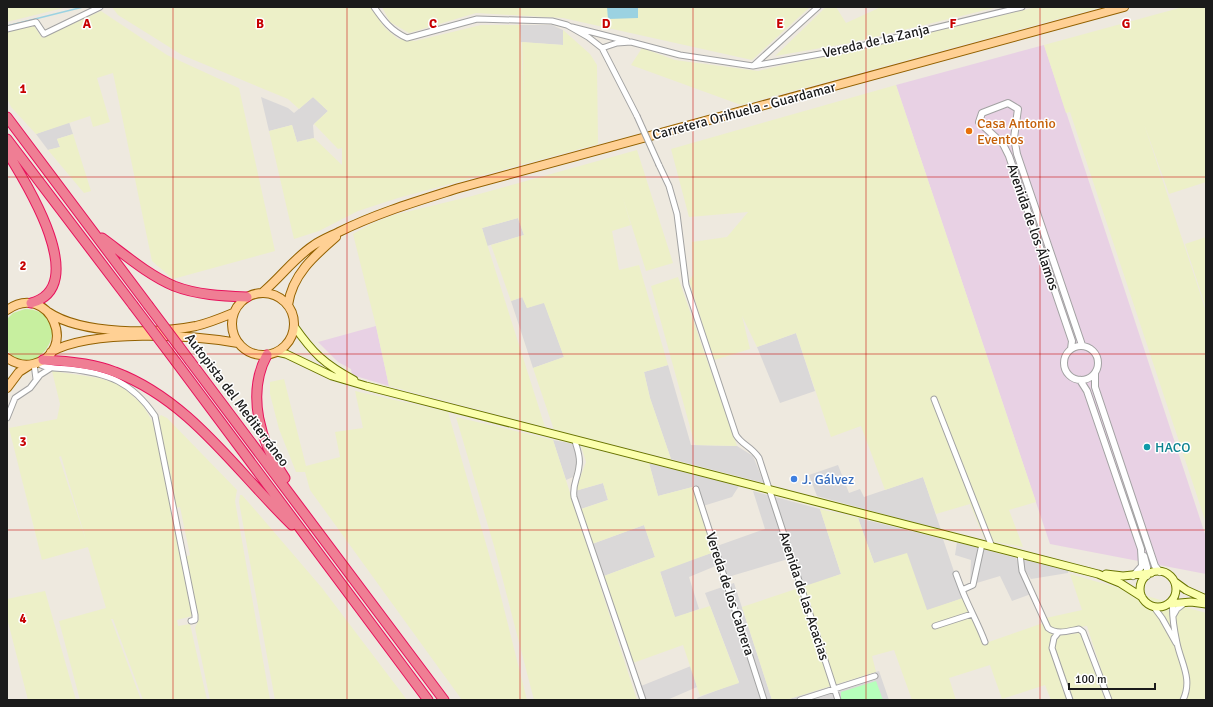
<svg xmlns="http://www.w3.org/2000/svg" width="1213" height="707" font-family="Signika,sans-serif">
  <rect width="100%" height="100%" fill="#eee9df"/>
  <path fill="#dad8d8" d="M520,25H552L563,30V45L519,42Z
    M261,97L288,108L294,113L313,97L328,111L313,125L314,138L297,142L292,125L269,131Z
    M69,122L73,134L57,139L60,147L48,150L36,134Z
    M518,218L524,235L487,246L482,228Z
    M523,297L527,308L544,302L564,357L533,368L511,301Z
    M796,333L815,391L780,403L757,347Z
    M668,365L691,445L737,446L753,456L764,483L671,459L650,398L644,372Z
    M553,440L574,444L578,459L573,477L566,480Z
    M649,463L739,486L732,497L703,506L696,486L658,496Z
    M838,465L849,493L860,489L864,497L923,477L941,530L817,496L809,475Z
    M603,483L608,500L581,509L575,491Z
    M753,491L820,509L841,574L798,590L788,559L728,577L717,546L765,529Z
    M858,518L943,539L963,598L927,611L874,563Z
    M644,525L655,557L604,576L592,544Z
    M957,542L1016,558L1031,594L1012,601L1000,576L970,585L971,560L955,555Z
    M714,552L718,565L689,577L699,609L675,618L660,571Z
    M1023,558L1069,570L1068,573L1031,579L1024,569Z
    M734,583L772,700H698L697,698L739,682L705,593Z
    M691,666L697,687L667,700H645L641,686Z
    M879,671L889,700H786Z"/>
  <path fill="#e8d1e4" d="M1044,45L1206,537V574L1050,544L896,85Z
    M376,326L389,386L352,375L351,369L338,362L318,342Z"/>
  <path fill="#edf0c8" d="M7,7H67L7,22Z
    M112,7H370L385,28L398,39L415,41L481,25H520L524,99L522,42L563,45V30L590,54L597,65L598,144L398,198L358,211L319,231L294,239L269,131L292,125L297,142L314,138L342,165V148L338,149L314,124L328,111L313,97L299,109L288,99L182,55L118,15Z
    M382,7H810L752,60L563,18L476,13L409,33L390,22Z
    M826,7H836L846,23L881,7H998L850,43L775,56Z
    M1037,7H1102L741,105L631,65L642,48L675,60L758,71L783,65L841,54Z
    M1183,7H1206V182L1169,194L1144,124L1206,311V523L1070,112L1066,113L1044,45Z
    M101,11L167,55L239,88L275,251L173,279L152,261L113,73L97,78L110,122L93,127L90,116L36,134L11,107L7,98V32L34,26L42,38Z
    M896,85L1036,502L1009,510L1023,547L985,540L970,504L936,514L923,477L885,490L861,426L831,437L796,333L757,347L742,316L750,349L714,360L689,281L693,275L692,242L727,237L748,212L689,217L671,149Z
    M73,134L91,191L84,193L48,150L60,147L57,139Z
    M637,150L673,263L646,271L622,195L631,225L612,231L619,270L639,265L668,365L644,372L650,398L671,459L554,430L533,368L564,357L544,303L527,308L522,297L511,301L491,245L524,235L518,218L482,228L545,427L389,386L376,326L353,234L371,224L394,215L472,196Z
    M1206,237V308L1185,244Z
    M678,277L737,446L695,445L651,286Z
    M52,371L99,378L119,384L142,404L154,424L192,616L177,620L178,626L190,624L207,700H143L113,619H111L141,700H80L59,621L106,608L61,456L59,457L88,547L42,560L9,428L57,419L60,404Z
    M284,379L306,466L340,457L335,432L363,428L355,391L448,412L499,589L527,700H462L310,490L305,472H296L279,429L270,394V382Z
    M161,415L167,418L237,490L235,501L270,700H210L195,628L199,619L185,557L190,555L180,507L176,508L158,418Z
    M456,417L553,440L637,700H534L494,546Z
    M581,446L649,463L658,496L693,487L714,552L660,572L675,617L710,606L739,683L700,696L683,645L633,663L604,576L655,557L644,525L592,544L581,509L608,500L603,483L575,491L586,462Z
    M240,495H242L256,511L322,588L407,700H275L239,502Z
    M820,509L858,518L874,563L907,553L927,610L963,598L983,644L1043,623L1048,630L1054,635L1049,645L1068,700H1051L1045,685L1002,699L990,665L949,678L956,700H912L894,650L872,656L876,672L786,700H772L742,607L841,574Z
    M1070,574L1206,613V700H1111L1087,626L1057,630L1050,627L1046,618L1082,610Z
    M45,591L76,700H28L7,618V599Z
    M1079,633L1084,640L1105,700H1071L1054,652V642L1057,636Z"/>
  <path fill="#c7ef9f" d="M25,309C81,311 38,389 7,350V319L13,313Z"/>
  <path fill="#b6ffbb" d="M876,681L883,700H841V692Z"/>
  <path fill="#9bd2e1" d="M607,7H638V18L608,19Z"/>
  <g fill="none" stroke-linecap="round" stroke-linejoin="round">
    <path stroke="#9bd2e1" stroke-width="1.5" d="M7,26L83,7"/>
    <g stroke="#a2a2a2" stroke-width="7">
      <path id="minor" d="M374,7C383,20 391,31 407,38L477,19L552,21L567,25L588,37L602,48L637,116
        M572,27L627,41
        M7,29L36,22L44,34L100,7
        M602,48L617,43L631,42L680,55L753,66L848,49L1022,7
        M754,65L818,7
        M659,165L669,186L677,214L686,285L736,435C742,445 751,446 759,458L838,700
        M34,364L36,379
        M41,365C49,369 60,368 69,369C108,373 132,382 155,416L195,615V620L191,621
        M934,399L992,547
        M7,418L15,398L30,388L40,375L51,368
        M575,441C577,449 581,457 579,466C578,478 572,485 574,497L643,700
        M696,489L764,700
        M982,544L973,585L962,590C969,608 978,623 985,642
        M1020,554L1022,571L1048,628C1057,635 1068,631 1079,629L1083,632L1109,700
        M956,574L962,590
        M1173,599C1171,614 1174,629 1177,643C1181,663 1193,679 1183,700
        M1153,606L1162,618L1176,643
        M1173,616L1177,609L1185,603
        M935,626L972,614
        M1058,633L1054,638L1052,648L1070,700
        M800,700L875,676"/>
    </g>
    <g stroke="#a2a2a2" stroke-width="8">
      <path id="tertiary" d="M1064 363a17 17 0 1 1 34 0a17 17 0 1 1-34 0Z
        M1071,349L1072,341L1009,156L1003,144L979,122L982,113L1008,103L1018,109L1014,138L1017,154L1082,345
        M1095,374V387L1155,566L1160,572
        M1080,380L1087,391L1141,549L1142,566L1133,576
        M1144,556L1147,567V576"/>
    </g>
    <g stroke="#697500" stroke-width="9">
      <path id="secondary" d="M294,326C313,353 324,364 354,380
        M277,352L286,354L332,376L366,386L1098,574L1120,583L1142,597
        M1140 589a18 18 0 1 1 36 0a18 18 0 1 1-36 0Z
        M1106,574L1123,576L1151,573
        M1175,582L1186,590L1206,599
        M1169,604L1191,602L1206,604"/>
    </g>
    <g stroke="#936100" stroke-width="10">
      <path id="primary" d="M263,292C281,277 294,258 314,245C321,240 331,236 339,232C377,213 418,201 459,188L1124,7
        M232 324a31 31 0 1 1 62 0a31 31 0 1 1-62 0Z
        M288,305C292,275 314,256 336,237
        M7,310C50,280 80,353 33,364C24,366 14,363 7,358
        M48,312C82,335 156,334 196,326C209,323 221,318 233,313
        M51,352C92,329 191,335 238,343
        M7,388L19,372L30,365"/>
    </g>
    <g stroke="#e7125c" stroke-width="11">
      <path id="motorway" d="M7,117L148,305
        M7,139L133,305
        M7,152C25,181 92,287 31,303
        M102,238C124,254 148,275 174,286C197,295 222,296 247,297
        M267,355C246,394 260,443 285,478
        M43,360C67,361 93,363 115,372C190,400 236,471 292,525
        M190,361L444,700
        M176,362L428,700"/>
    </g>
    <use href="#minor" stroke="#fff" stroke-width="5"/>
    <use href="#tertiary" stroke="#fff" stroke-width="6"/>
    <use href="#secondary" stroke="#fbffad" stroke-width="7"/>
    <use href="#primary" stroke="#ffd094" stroke-width="8"/>
    <use href="#motorway" stroke="#ef7e94" stroke-width="9"/>
    <g stroke="#a2a2a2" stroke-width="7" stroke-linecap="butt">
      <path id="minor-bridge" d="M637,116L659,165"/>
    </g>
    <g stroke="#e7125c" stroke-width="11" stroke-linecap="butt">
      <path id="motorway-bridge" d="M133,305L176,362
        M148,305L190,361"/>
    </g>
    <use href="#minor-bridge" stroke="#fff" stroke-width="5"/>
    <use href="#motorway-bridge" stroke="#ef7e94" stroke-width="9"/>
  </g>
  <path fill="none" stroke="#c70001" stroke-width="1" stroke-opacity="0.55" d="M173,7V700M347,7V700M520,7V700M693,7V700M866,7V700M1040,7V700M7,177H1206M7,354H1206M7,530H1206"/>
  <circle fill="#e8710a" stroke="#fff" stroke-width="1.5" cx="969" cy="131" r="4"/>
  <circle fill="#0f9aa8" stroke="#fff" stroke-width="1.5" cx="1147" cy="447" r="4"/>
  <circle fill="#3f7fe0" stroke="#fff" stroke-width="1.5" cx="794" cy="479" r="4"/>
  <g text-anchor="middle" dominant-baseline="central" stroke-width="3" stroke-linejoin="round" paint-order="stroke">
    <g font-size="14" fill="#1b1b1b" stroke="#fff">
      <text transform="translate(876 41) rotate(-13)">Vereda de la Zanja</text>
      <text transform="translate(744 111) rotate(-15)">Carretera Orihuela - Guardamar</text>
      <text transform="translate(1033 227) rotate(71)">Avenida de los Álamos</text>
      <text transform="translate(237 400) rotate(53)">Autopista del Mediterráneo</text>
      <text transform="translate(730 594) rotate(72)">Vereda de los Cabrera</text>
      <text transform="translate(804 596) rotate(72)">Avenida de las Acacias</text>
    </g>
    <g font-size="14" fill="#c56008" stroke="#fff" text-anchor="start">
      <text x="977" y="123">Casa Antonio<tspan x="977" dy="16">Eventos</tspan></text>
    </g>
    <g font-size="14" fill="#0d838f" stroke="#fff" text-anchor="start">
      <text x="1155" y="447">HACO</text>
    </g>
    <g font-size="14" fill="#366cbe" stroke="#fff" text-anchor="start">
      <text x="802" y="479">J. Gálvez</text>
    </g>
  </g>
  <g font-size="13" text-anchor="middle" font-weight="bold" fill="#c70001" stroke="#fff" stroke-width="3" stroke-linejoin="round" paint-order="stroke">
    <text x="87" y="28">A</text>
    <text x="260" y="28">B</text>
    <text x="433" y="28">C</text>
    <text x="606" y="28">D</text>
    <text x="780" y="28">E</text>
    <text x="953" y="28">F</text>
    <text x="1126" y="28">G</text>
    <text x="23" y="93">1</text>
    <text x="23" y="270">2</text>
    <text x="23" y="446">3</text>
    <text x="23" y="623">4</text>
  </g>
  <rect width="1213" height="707" fill="none" stroke="#1b1b1b" stroke-width="16"/>
  <path d="M1069 683v6h86v-6" fill="none" stroke="#1b1b1b" stroke-width="2"/>
  <text x="1075" y="683" font-size="12" fill="#1b1b1b" stroke="#ffffff" stroke-width="3" paint-order="stroke">100 m</text>
</svg>
